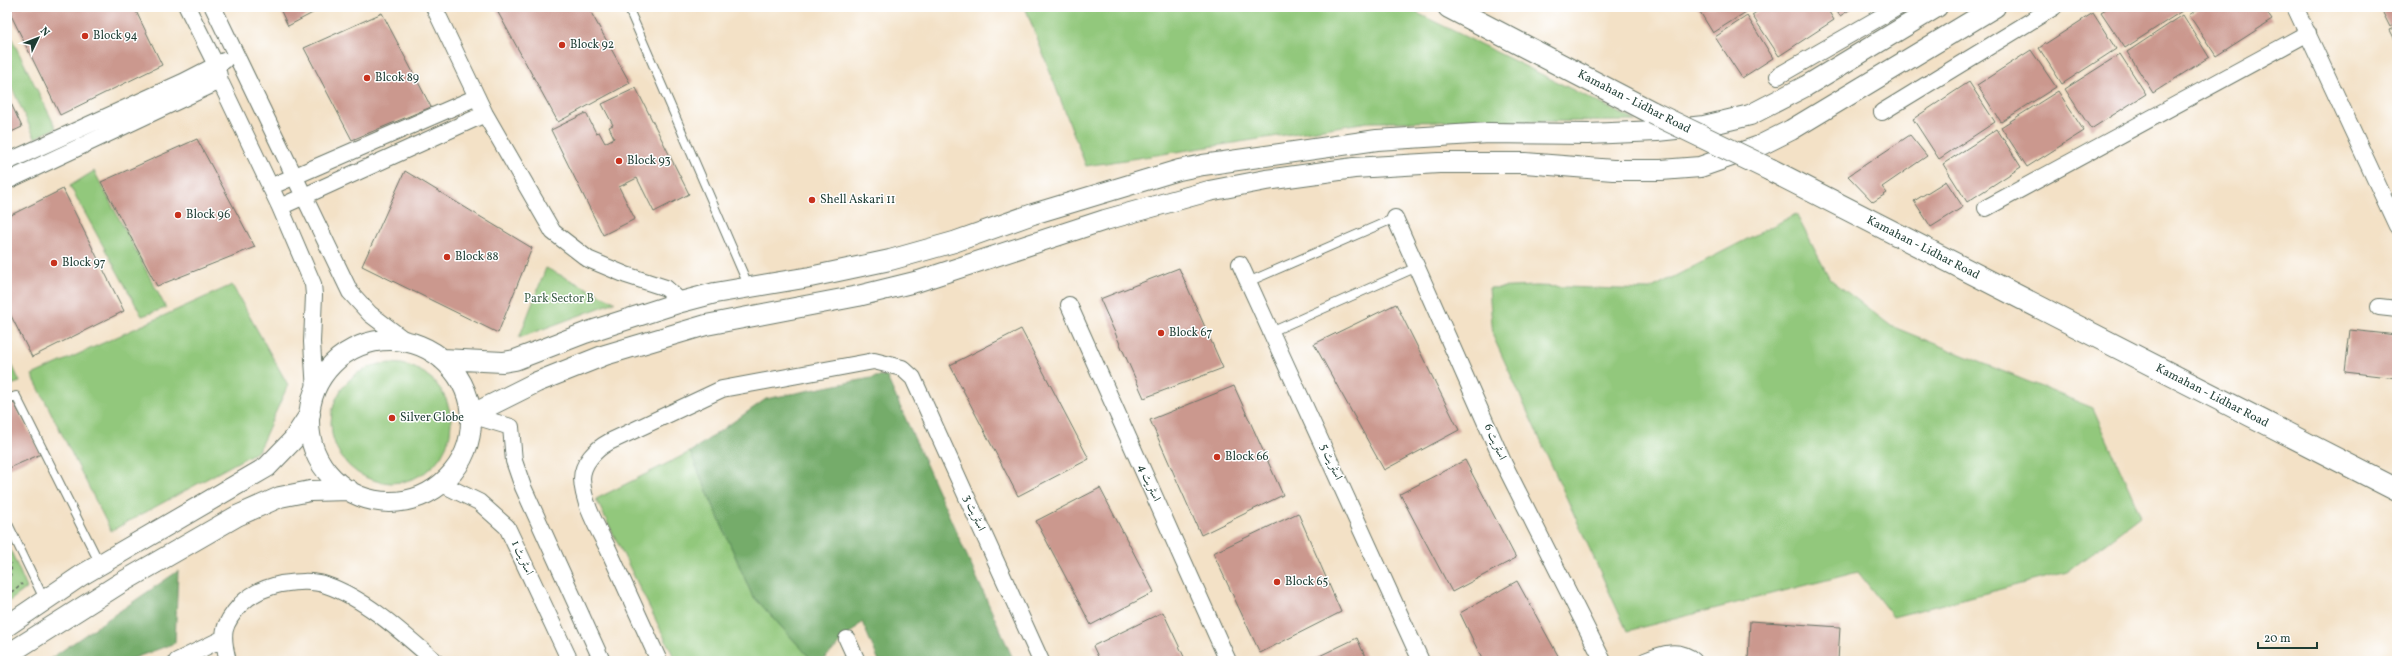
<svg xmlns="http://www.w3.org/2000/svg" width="2404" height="668" font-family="Vollkorn,Amiri,serif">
  <rect width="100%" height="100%" fill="#fff"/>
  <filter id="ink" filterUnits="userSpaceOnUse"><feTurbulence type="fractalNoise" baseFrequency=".025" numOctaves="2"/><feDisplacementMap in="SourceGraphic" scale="8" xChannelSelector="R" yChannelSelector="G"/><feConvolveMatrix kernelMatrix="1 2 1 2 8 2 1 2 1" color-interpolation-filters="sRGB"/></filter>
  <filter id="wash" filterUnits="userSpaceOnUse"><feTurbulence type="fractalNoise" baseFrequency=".012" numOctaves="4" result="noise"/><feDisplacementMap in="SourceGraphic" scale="16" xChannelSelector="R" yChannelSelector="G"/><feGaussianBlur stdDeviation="0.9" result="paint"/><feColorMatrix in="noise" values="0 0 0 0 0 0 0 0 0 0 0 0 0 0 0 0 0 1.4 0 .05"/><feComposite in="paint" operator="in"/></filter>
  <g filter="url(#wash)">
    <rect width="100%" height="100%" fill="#f3e1c6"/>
    <path fill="#92c87b" stroke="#588258" d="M1025,7H1405L1636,121L1368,122L1086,166Z
      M7,29L56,128L35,138L7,77Z
      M94,171L166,308L142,316L70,186Z
      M1796,214L1830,279L1891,326L2093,408L2141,516L2067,572L1893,617L1858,572L1627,631L1493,336L1489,288L1536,286L1648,290Z
      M546,268L615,302L519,338Z
      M232,285L288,385L258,451L111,531L32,375Z
      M7,354L20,382L7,386Z
      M331 423a60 60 0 1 1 120 0a60 60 0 1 1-120 0Z
      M690,452L752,595L813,661H676L596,499Z
      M7,542L27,588L7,603Z"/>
    <path fill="#75ac6b" stroke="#4a7450" d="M886,375L1014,661H879L862,622L822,661H813L752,595L690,452L766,399Z
      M178,571L175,643L126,661H47Z"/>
    <g id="blocks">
      <path fill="#cb988e" d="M7,7H134L162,65L60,115Z
        M279,7H324L288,26Z
        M495,7H588L630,83L558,122Z
        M1697,7H1742L1746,12L1713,33Z
        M1764,7H1826L1834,20L1779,56L1752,15Z
        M1834,7H1854L1840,16Z
        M2109,7H2179L2182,11L2125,48L2101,12Z
        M2201,7H2263L2272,20L2216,56L2189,15Z
        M2380,7H2397V24L2390,27Z
        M382,13L431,107L352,140L304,48Z
        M2093,13L2116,49L2062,84L2039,48Z
        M2183,15L2209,57L2153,93L2127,52Z
        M1747,16L1773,58L1742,78L1715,37Z
        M2397,27V44L2390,30Z
        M2031,50L2056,87L2001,122L1977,85Z
        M2120,54L2146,94L2091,129L2065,89Z
        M1969,82L1995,122L1939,159L1913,119Z
        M636,88L689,194L654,212L637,178L619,187L635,219L603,235L551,130L586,113L596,133L599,132L605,143L614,138L609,127L613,125L602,104Z
        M2058,91L2084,131L2027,167L2001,127Z
        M7,95L22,127L7,134Z
        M1997,129L2021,167L1967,202L1943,164Z
        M1910,135L1927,156L1882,187L1887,193L1873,202L1848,176Z
        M197,139L255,247L157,286L101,182Z
        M405,171L532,248L498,333L362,266Z
        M1946,181L1963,207L1931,227L1914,201Z
        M63,189L124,311L32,357L7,308V217Z
        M1179,268L1223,368L1144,398L1100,299Z
        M1396,304L1459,430L1384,470L1314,344Z
        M1021,329L1089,459L1018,496L950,365Z
        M2350,330L2397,335V378L2345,372Z
        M1234,386L1283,495L1201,535L1150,420Z
        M14,403L41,454L7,469V405Z
        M1465,460L1516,558L1452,592L1400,494Z
        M1100,488L1154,592L1091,625L1036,521Z
        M1298,513L1341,612L1260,653L1213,553Z
        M1517,581L1561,661H1483L1460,613Z
        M1163,612L1186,661H1100L1093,646Z
        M1750,621L1840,627L1838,661H1748Z
        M1357,638L1367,661H1309Z"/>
    </g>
  </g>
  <g filter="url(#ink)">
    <use href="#blocks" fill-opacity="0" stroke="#697667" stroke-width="1"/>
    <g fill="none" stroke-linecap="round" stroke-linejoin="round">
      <g stroke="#697667" stroke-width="10">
        <path id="service" d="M628,7L749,287
          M1248,282L1395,218
          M1271,332L1417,267
          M7,399L16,396L100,564
          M7,522L45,601"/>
      </g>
      <g stroke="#697667" stroke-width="18">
        <path id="minor" d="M187,7L217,67L220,81L280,207L313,284L314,295L312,342L315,392
          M213,7L350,292L370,314L407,342
          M434,7L485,114L553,232L588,259L626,275L666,288L681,302
          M2295,7L2397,226
          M1778,76L1898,7
          M1882,112L2054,7
          M7,162L183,82L224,61
          M7,181L220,81
          M270,187L477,97
          M280,207L485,114
          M1986,208L2308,33
          M1395,218L1504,464L1603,661
          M1240,264L1421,661
          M1069,305L1228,661
          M2379,307L2397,309
          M471,415L511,427L514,461L523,487L602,661
          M442,484L479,502L507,527L570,661
          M847,639L857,661
          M177,661L222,639
          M228,661C221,634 222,625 241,604C252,593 267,587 281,584C296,582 312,580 326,585C365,598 405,635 435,661
          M659,661C643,625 626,589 610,553C599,530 583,505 582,479C582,463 596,449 609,442L722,389L874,361L902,368L913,378L1041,661
          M1645,661C1662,654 1679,648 1694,661"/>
      </g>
      <g stroke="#697667" stroke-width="22">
        <path id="tertiary" d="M309 421a81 81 0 1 1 162 0a81 81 0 1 1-162 0Z
          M442,359L503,362L515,360L585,333L681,302L715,293L810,277L890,260L954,242L1033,214L1179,170L1203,165L1377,140L1489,133L1588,134L1657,131L1704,126L1750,115L1806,86L1937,7
          M471,415L537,382L605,355L706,325L858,296L919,281L1105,220L1209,191L1266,180L1354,168L1439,163H1525L1613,170H1661L1700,167L1757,147L1791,130L1995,7
          M7,626L82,575L267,467L293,440L310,414
          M7,655L119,584L237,516L280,497L310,491L349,490"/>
      </g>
      <g stroke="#697667" stroke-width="24">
        <path id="secondary" d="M1449,7L1653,113
          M1771,170L2397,490"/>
      </g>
      <path stroke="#697667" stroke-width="2.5" stroke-dasharray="3 3" stroke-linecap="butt" d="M7,588L11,571L10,563
        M7,596L22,584"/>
      <use href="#service" stroke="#fff" stroke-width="8"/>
      <use href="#minor" stroke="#fff" stroke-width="16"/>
      <use href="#tertiary" stroke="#fff" stroke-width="20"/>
      <use href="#secondary" stroke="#fff" stroke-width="22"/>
      <g stroke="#697667" stroke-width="24" stroke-linecap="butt">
        <path id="secondary-bridge" d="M1653,113L1771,170"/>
      </g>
      <use href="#secondary-bridge" stroke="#fff" stroke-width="22"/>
    </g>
  </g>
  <g fill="#c8321e" stroke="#fff" stroke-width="1.5">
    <circle cx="85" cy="36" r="4"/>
    <circle cx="562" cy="45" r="4"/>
    <circle cx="367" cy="78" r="4"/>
    <circle cx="619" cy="161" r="4"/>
    <circle cx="812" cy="200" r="4"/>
    <circle cx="178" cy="215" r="4"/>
    <circle cx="447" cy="257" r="4"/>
    <circle cx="54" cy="263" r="4"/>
    <circle cx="1161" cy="333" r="4"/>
    <circle cx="392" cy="418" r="4"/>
    <circle cx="1217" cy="457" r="4"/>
    <circle cx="1277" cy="582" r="4"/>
  </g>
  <g text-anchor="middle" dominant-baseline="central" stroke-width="3" stroke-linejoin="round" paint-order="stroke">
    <g font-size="12" fill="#1f3d34" stroke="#fff" text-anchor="start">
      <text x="93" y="36">Block 94</text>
      <text x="570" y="45">Block 92</text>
      <text x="375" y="78">Blcok 89</text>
      <text x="627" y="161">Block 93</text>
      <text x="820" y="200">Shell Askari 11</text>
      <text x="186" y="215">Block 96</text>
      <text x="455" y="257">Block 88</text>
      <text x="62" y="263">Block 97</text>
      <text x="1169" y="333">Block 67</text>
      <text x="400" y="418">Silver Globe</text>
      <text x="1225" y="457">Block 66</text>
      <text x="1285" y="582">Block 65</text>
    </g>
    <g font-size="12" fill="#1f3d34" stroke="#fff">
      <text transform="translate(1634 102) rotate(27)">Kamahan - Lidhar Road</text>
      <text transform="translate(1923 248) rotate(27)">Kamahan - Lidhar Road</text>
      <text transform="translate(2212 396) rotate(27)">Kamahan - Lidhar Road</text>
      <text transform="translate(1495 442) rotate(66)">اسٹریٹ 6</text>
      <text transform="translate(1331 462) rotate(66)">اسٹریٹ 5</text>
      <text transform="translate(1149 483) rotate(66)">اسٹریٹ 4</text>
      <text transform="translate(974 513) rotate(66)">اسٹریٹ 3</text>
      <text transform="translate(522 558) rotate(65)">اسٹریٹ 1</text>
    </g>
    <g font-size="12" fill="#3c6046" stroke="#fff">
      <text x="559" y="299">Park Sector B</text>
    </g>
  </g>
  <rect width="2404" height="668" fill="none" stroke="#fff" stroke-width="24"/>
  <g transform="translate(38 38) rotate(47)" stroke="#ffffff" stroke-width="3" paint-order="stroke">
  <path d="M0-3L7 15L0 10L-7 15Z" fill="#1f3d34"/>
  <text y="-6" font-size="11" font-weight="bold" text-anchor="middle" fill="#1f3d34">N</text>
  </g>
  <path d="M2258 642v6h59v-6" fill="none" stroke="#1f3d34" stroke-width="2"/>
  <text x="2264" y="642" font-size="12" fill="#1f3d34" stroke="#ffffff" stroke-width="3" paint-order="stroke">20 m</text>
</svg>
